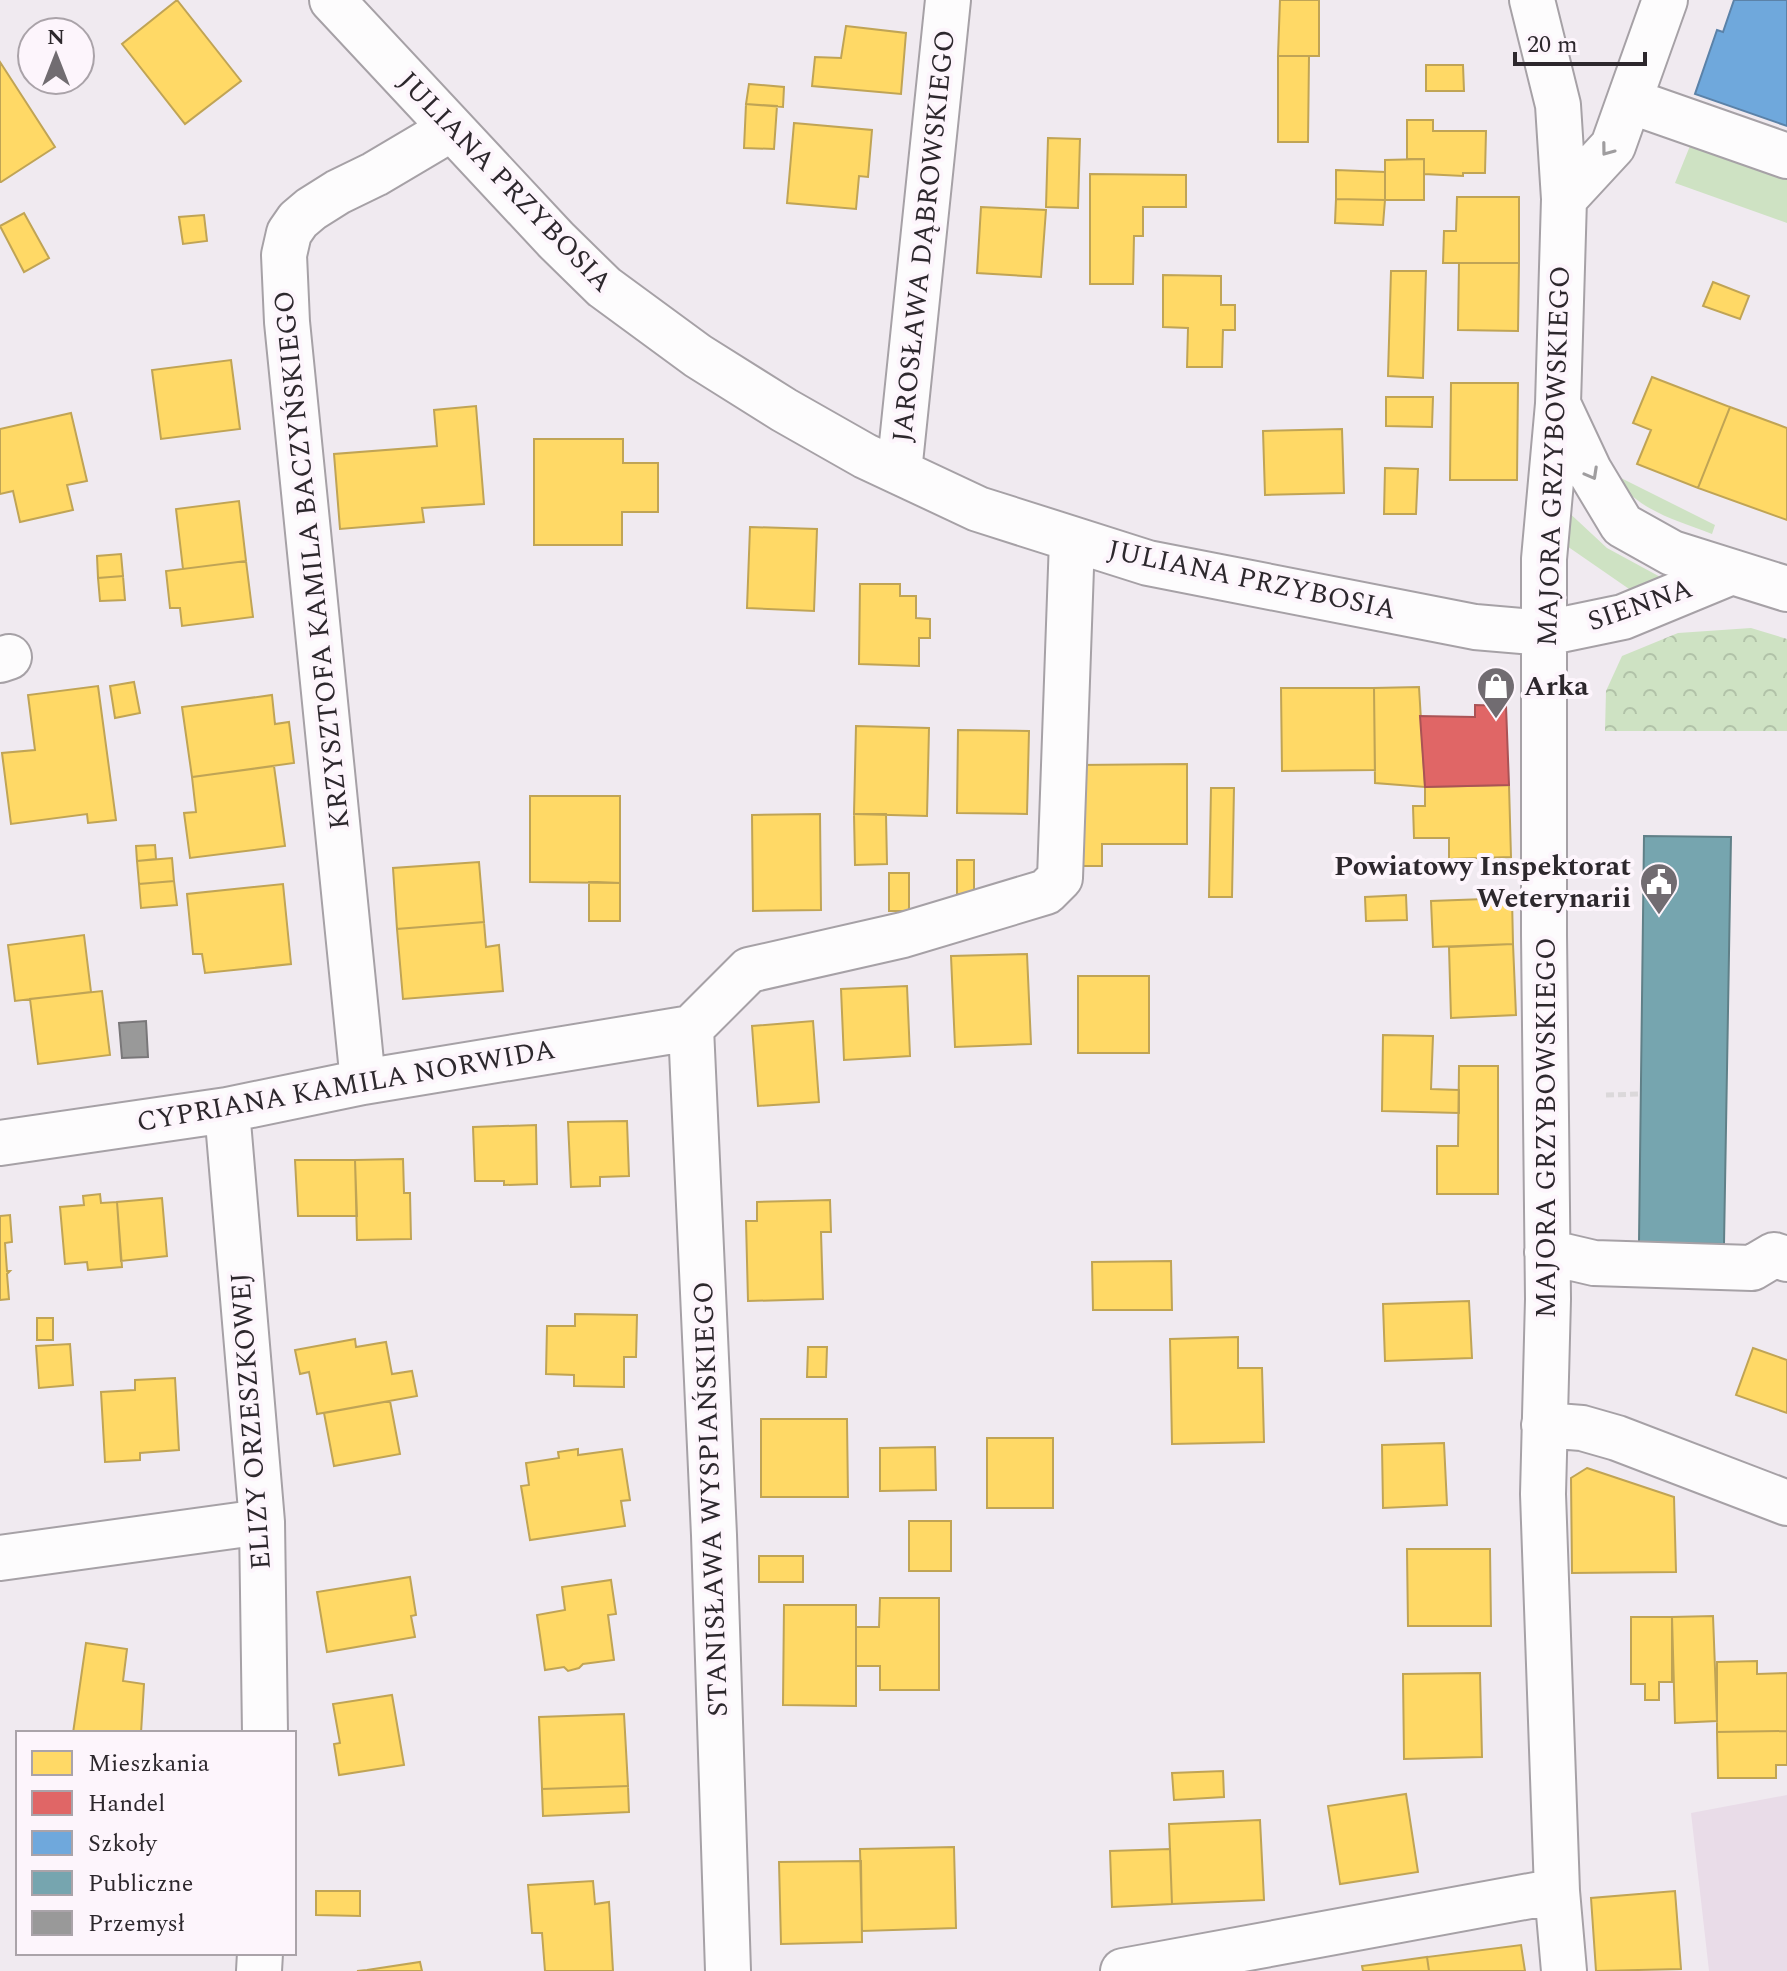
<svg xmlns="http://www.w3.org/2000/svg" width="1787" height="1971" font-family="Spectral,serif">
  <defs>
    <pattern id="forest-crowns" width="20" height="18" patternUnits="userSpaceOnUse" patternTransform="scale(2)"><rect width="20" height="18" fill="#cee2c3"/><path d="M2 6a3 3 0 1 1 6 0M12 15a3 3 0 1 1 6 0" fill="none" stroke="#b1c2a8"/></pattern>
  </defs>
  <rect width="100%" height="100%" fill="#f0eaf0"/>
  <path fill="#e9dce8" d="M1787,1795V1971H1709L1691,1813Z"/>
  <path fill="#cee2c3" d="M1692,141L1787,175V223L1675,183Z
    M1613,474L1715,525L1712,534C1673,519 1636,510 1613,474Z
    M1564,508L1607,548L1664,579L1632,591L1564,544Z"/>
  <path fill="url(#forest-crowns)" d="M1751,628L1787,639V731H1605L1606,691L1622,656L1678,633Z"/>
  <path fill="#ffd966" stroke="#c0a455" stroke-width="2" d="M177,0L241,81L185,124L122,44Z
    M1280,0H1319V56H1278Z
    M846,26L906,33L901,94L812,86L815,57L841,58Z
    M1278,56H1309L1308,142H1278Z
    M0,62L55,147L1,182H0Z
    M1426,65H1463L1464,91H1426Z
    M749,84L784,87L783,107L746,104Z
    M746,104L777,106L774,149L744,148Z
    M1407,120H1433V131H1486L1485,173H1463V176L1424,174V159H1407Z
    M794,123L872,130L868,177L859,176L856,209L787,203Z
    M1048,138L1080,139L1078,208L1046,207Z
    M1424,159V200H1385V160Z
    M1336,170L1385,172V200L1336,199Z
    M1090,174L1186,175V207H1143V236H1134L1133,284H1090Z
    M1457,197H1519V263H1443L1444,231H1456Z
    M1336,199L1385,200L1383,225L1335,223Z
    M981,207L1046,210L1041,277L977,273Z
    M24,213L49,258L24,272L0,226Z
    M204,215L207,241L183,244L179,217Z
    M1459,263H1519L1518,331L1458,330Z
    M1391,271H1426L1423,378L1388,376Z
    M1163,275L1221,276V305H1235V330H1223L1222,367H1187L1188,328L1163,327Z
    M1713,282L1749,296L1740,319L1703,306Z
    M231,360L240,429L161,439L152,370Z
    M1652,377L1730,407L1698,488L1637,464L1651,430L1633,423Z
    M1451,383H1518L1517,480H1450Z
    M1386,397H1433L1432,427L1386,426Z
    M476,406L484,504L422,508L424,522L340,529L334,454L437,446L434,410Z
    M1730,407L1787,428V520L1698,488Z
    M71,413L87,481L67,485L73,510L20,522L13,491L0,494V429Z
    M1342,429L1344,493L1265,495L1263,431Z
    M534,439H623V463H658V512H622V545H534Z
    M1385,468L1418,469L1416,514H1384Z
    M239,501L246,561L183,569L176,509Z
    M750,527L817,529L814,611L747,608Z
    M121,554L123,576L98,578L97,556Z
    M246,561L253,617L182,626L180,608H170L166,571Z
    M123,576L125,600L100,601L98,578Z
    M860,584H900V596H916V618L930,619V638H919V666L859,664Z
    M134,682L140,713L115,718L110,686Z
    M98,686L116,820L88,823L87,814L11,824L2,753L35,750L28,695Z
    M1419,687L1425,787L1375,783L1374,688Z
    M1281,688H1374L1375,770L1282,771Z
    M272,695L275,724L289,722L294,763L192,777L182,707Z
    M856,726L929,728L927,816L854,814Z
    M958,730L1029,731L1027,814L957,813Z
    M1187,764V844H1102V866H1078V765Z
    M274,766L285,846L190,858L184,813L196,812L192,777Z
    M1509,785L1511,857L1449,859V838H1414L1413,806H1425V787Z
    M1211,788H1234L1232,897H1209Z
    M530,796H620V883L530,882Z
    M820,814L821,910L753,911L752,815Z
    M854,814H886L887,864L855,865Z
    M155,845L156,859L137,861L136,846Z
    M172,858L174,881L139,884L137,861Z
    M957,860H974V894H957Z
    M479,862L484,922L397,929L393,868Z
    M889,873H909V911H889Z
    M174,881L177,905L141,908L139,884Z
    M589,882L620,883V921H589Z
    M283,884L291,964L205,973L202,954H193L187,894Z
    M1406,895L1407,920L1366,921L1365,897Z
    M1512,898L1513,944L1433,947L1431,901Z
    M484,922L486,947L499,945L503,991L403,999L397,929Z
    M84,935L91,992L15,1001L8,945Z
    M1513,944L1516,1015L1451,1018L1449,947Z
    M1027,954L1031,1044L955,1047L951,956Z
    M1078,976H1149V1053H1078Z
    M907,986L910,1056L844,1060L841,989Z
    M102,991L110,1055L38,1064L30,999Z
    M813,1021L819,1102L758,1106L752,1026Z
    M1383,1035L1433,1036L1431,1089L1459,1090V1113L1382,1111Z
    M1459,1066H1498V1194H1437V1146H1458Z
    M627,1121L629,1176L600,1177V1186L571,1187L568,1122Z
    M536,1125L537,1184L504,1185V1181H475L473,1127Z
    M403,1159L404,1193H410L411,1239L357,1240L355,1160Z
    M295,1160H355L357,1216H298Z
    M100,1194L101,1203L117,1202L122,1267L88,1270L87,1262L65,1264L60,1207L84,1205L83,1196Z
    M162,1198L167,1256L121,1261L117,1202Z
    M830,1200L831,1232H821L823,1299L748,1301L746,1221H757V1202Z
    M10,1215L12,1242L5,1243L7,1271H10L7,1274L9,1299L0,1300V1216Z
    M1171,1261L1172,1310H1093L1092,1262Z
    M1469,1301L1472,1358L1385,1361L1383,1304Z
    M575,1314L637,1315L636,1357H624V1387L574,1386V1375L546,1374L547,1326H575Z
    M37,1318H53V1340H37Z
    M1238,1337V1368H1262L1264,1442L1172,1444L1170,1339Z
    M355,1339L356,1347L386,1342L392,1374L412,1371L417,1396L317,1414L309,1372L300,1374L295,1350Z
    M70,1344L73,1385L39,1388L36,1346Z
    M808,1347H827L826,1377H807Z
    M1753,1348L1787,1360V1413L1736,1395Z
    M175,1378L179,1450L140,1453V1460L105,1462L101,1392L135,1390V1380Z
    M390,1401L400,1454L334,1466L324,1413Z
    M761,1419H847L848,1497H761Z
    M987,1438H1053V1508H987Z
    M1444,1443L1447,1505L1383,1508L1382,1445Z
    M935,1447L936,1490L880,1491V1448Z
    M578,1449V1455L622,1449L630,1500L621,1501L625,1526L530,1540L521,1486L529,1485L526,1463L559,1458L558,1452Z
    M1587,1468L1674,1497L1676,1572L1572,1573L1571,1478Z
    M909,1521H951V1571H909Z
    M1407,1549H1490L1491,1626H1408Z
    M759,1556H803V1582H759Z
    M410,1577L416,1615L411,1616L415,1637L327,1652L317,1592Z
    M611,1580L616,1614L608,1615L614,1660L583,1664L579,1668L568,1671L564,1667L545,1670L537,1615L565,1610L562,1587Z
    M880,1598H939V1690H880V1666H856V1627H879Z
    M784,1605H856V1706L783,1705Z
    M1713,1616L1717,1721L1675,1723L1672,1617Z
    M1631,1617H1672V1682H1659V1700H1645V1684H1631Z
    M86,1643L127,1649L123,1681L144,1684L141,1733H73Z
    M1757,1661V1674L1787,1673V1731L1717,1732V1662Z
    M1480,1673L1482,1757L1404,1759L1403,1674Z
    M392,1695L404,1765L339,1775L334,1744L340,1743L333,1704Z
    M624,1714L628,1786L542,1789L539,1717Z
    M1787,1731V1765H1776V1778H1718L1717,1732Z
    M1223,1771L1224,1797L1174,1800L1172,1773Z
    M628,1786L629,1812L543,1816L542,1789Z
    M1406,1794L1418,1872L1340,1884L1328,1806Z
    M1260,1820L1264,1900L1172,1904L1169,1824Z
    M954,1847L956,1928L862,1931L860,1849Z
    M1170,1849L1172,1904L1112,1907L1110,1851Z
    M861,1861L862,1942L781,1944L779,1862Z
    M593,1881L595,1904L609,1902L613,1971H545L542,1933H532L528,1885Z
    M316,1891H360V1916L316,1915Z
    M1675,1891L1681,1969L1596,1971L1591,1898Z
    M1521,1945L1525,1971H1429L1427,1957Z
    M1427,1957L1429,1971H1363L1362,1966Z
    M420,1962L422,1971H357L367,1970Z"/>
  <path fill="#e06666" stroke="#aa5355" stroke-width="2" d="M1475,705L1506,706L1509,785L1425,787L1420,716L1475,717Z"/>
  <path fill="#6fa8dc" stroke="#5b82a8" stroke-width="2" d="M1734,0H1787V126L1695,94L1717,30L1723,32Z"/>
  <path fill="#76a5af" stroke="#608088" stroke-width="2" d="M1644,836L1731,837L1724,1244L1639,1243Z"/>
  <path fill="#999" stroke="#797779" stroke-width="2" d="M146,1021L148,1057L122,1058L119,1023Z"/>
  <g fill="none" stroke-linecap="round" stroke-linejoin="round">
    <g stroke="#a6a1a6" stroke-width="48">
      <path id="minor" d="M332,0L556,240L604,287L698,356L784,410L865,456L978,509L1148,563L1475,627L1546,633L1623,617L1732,572
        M1532,0L1558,105L1564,199L1558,404L1544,559V935L1548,1299L1543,1494L1557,1891L1564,1971
        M1630,101L1787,156
        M1564,199L1613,146L1665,0
        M1559,406L1589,470L1622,525L1672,553L1787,589
        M899,472L948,0
        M0,660L9,657
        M691,1028L714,1535L728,1971
        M691,1028L749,970L903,935L1046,892L1060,878L1072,540
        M363,1082L287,322L284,255L289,233L298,220L311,209L338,192L375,174L451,129
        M227,1110L262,1522L265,1733
        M0,1143L227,1110L363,1082L691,1028
        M1547,1252L1594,1263L1752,1268L1774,1255L1787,1259
        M1544,1425L1582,1428L1617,1438L1787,1503
        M0,1558L262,1522
        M259,1971L260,1953
        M1123,1971L1557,1891"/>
    </g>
    <path stroke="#dbd8da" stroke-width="5" stroke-dasharray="8 4" stroke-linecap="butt" d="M1606,1095L1641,1094"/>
    <use href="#minor" stroke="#fdfcfd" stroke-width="44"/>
  </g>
  <defs><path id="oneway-chevron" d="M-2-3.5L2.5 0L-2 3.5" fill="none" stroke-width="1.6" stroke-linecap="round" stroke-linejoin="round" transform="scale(2)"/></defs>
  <g stroke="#9f9d9f">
    <use href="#oneway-chevron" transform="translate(1607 150) rotate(127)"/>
    <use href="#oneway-chevron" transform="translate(1592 474) rotate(61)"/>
  </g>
  <defs>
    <g id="shop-pin" transform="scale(2)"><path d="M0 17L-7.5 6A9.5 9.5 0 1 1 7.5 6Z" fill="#716c71" stroke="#fdf5fc"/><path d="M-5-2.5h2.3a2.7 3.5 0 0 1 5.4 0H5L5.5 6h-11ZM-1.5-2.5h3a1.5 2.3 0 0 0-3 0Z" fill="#fff"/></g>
    <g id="civic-pin" transform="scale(2)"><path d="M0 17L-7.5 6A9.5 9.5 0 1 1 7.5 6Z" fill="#716c71" stroke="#fdf5fc"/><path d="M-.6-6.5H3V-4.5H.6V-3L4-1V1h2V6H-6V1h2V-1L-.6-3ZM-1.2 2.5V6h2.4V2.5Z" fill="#fff"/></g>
  </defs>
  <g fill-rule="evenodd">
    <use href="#shop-pin" x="1496" y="686"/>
    <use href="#civic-pin" x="1659" y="882"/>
  </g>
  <g text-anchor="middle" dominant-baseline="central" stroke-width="8" stroke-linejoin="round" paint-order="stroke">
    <g font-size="28" fill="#2d282d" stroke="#fdf5fc">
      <text transform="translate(505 182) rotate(46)">JULIANA PRZYBOSIA</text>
      <text transform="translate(924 236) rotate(-84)">JAROSŁAWA DĄBROWSKIEGO</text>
      <text transform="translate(1554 456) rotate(-88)">MAJORA GRZYBOWSKIEGO</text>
      <text transform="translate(312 560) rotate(-96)">KRZYSZTOFA KAMILA BACZYŃSKIEGO</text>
      <text transform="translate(1252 580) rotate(12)">JULIANA PRZYBOSIA</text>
      <text transform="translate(1640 605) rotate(-19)">SIENNA</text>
      <text transform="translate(346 1086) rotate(-10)">CYPRIANA KAMILA NORWIDA</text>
      <text transform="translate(1546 1128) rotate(-90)">MAJORA GRZYBOWSKIEGO</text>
      <text transform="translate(251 1421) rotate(-94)">ELIZY ORZESZKOWEJ</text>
      <text transform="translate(711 1499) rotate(-92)">STANISŁAWA WYSPIAŃSKIEGO</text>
    </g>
    <g font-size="28" font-weight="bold" fill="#2d282d" stroke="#fdf5fc" text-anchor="start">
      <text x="1524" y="686">Arka</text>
      <text x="1631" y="866" text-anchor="end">Powiatowy Inspektorat<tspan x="1631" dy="32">Weterynarii</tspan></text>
    </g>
  </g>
  <rect x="16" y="1731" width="280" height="224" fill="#fdf5fc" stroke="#aaa3a9" stroke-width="2"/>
  <rect x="32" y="1751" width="40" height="24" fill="#ffd966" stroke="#aaa3a9" stroke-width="2"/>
  <text x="88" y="1771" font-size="24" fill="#2d282d">Mieszkania</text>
  <rect x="32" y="1791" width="40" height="24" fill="#e06666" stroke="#aaa3a9" stroke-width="2"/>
  <text x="88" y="1811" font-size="24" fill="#2d282d">Handel</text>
  <rect x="32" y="1831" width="40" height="24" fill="#6fa8dc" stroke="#aaa3a9" stroke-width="2"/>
  <text x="88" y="1851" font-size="24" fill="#2d282d">Szkoły</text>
  <rect x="32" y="1871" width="40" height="24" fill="#76a5af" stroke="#aaa3a9" stroke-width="2"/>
  <text x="88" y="1891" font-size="24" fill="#2d282d">Publiczne</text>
  <rect x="32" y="1911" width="40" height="24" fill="#999999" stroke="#aaa3a9" stroke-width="2"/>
  <text x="88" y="1931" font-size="24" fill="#2d282d">Przemysł</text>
  <g transform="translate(56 56)"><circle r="38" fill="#fdf5fc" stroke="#aaa3a9" stroke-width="2"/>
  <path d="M0-6L14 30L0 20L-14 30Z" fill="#716c71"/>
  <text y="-12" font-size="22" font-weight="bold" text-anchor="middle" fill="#2d282d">N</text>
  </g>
  <path d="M1515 52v12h130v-12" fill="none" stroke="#2d282d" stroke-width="4"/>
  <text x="1527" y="52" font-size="24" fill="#2d282d" stroke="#fdf5fc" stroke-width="6" paint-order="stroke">20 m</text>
</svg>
